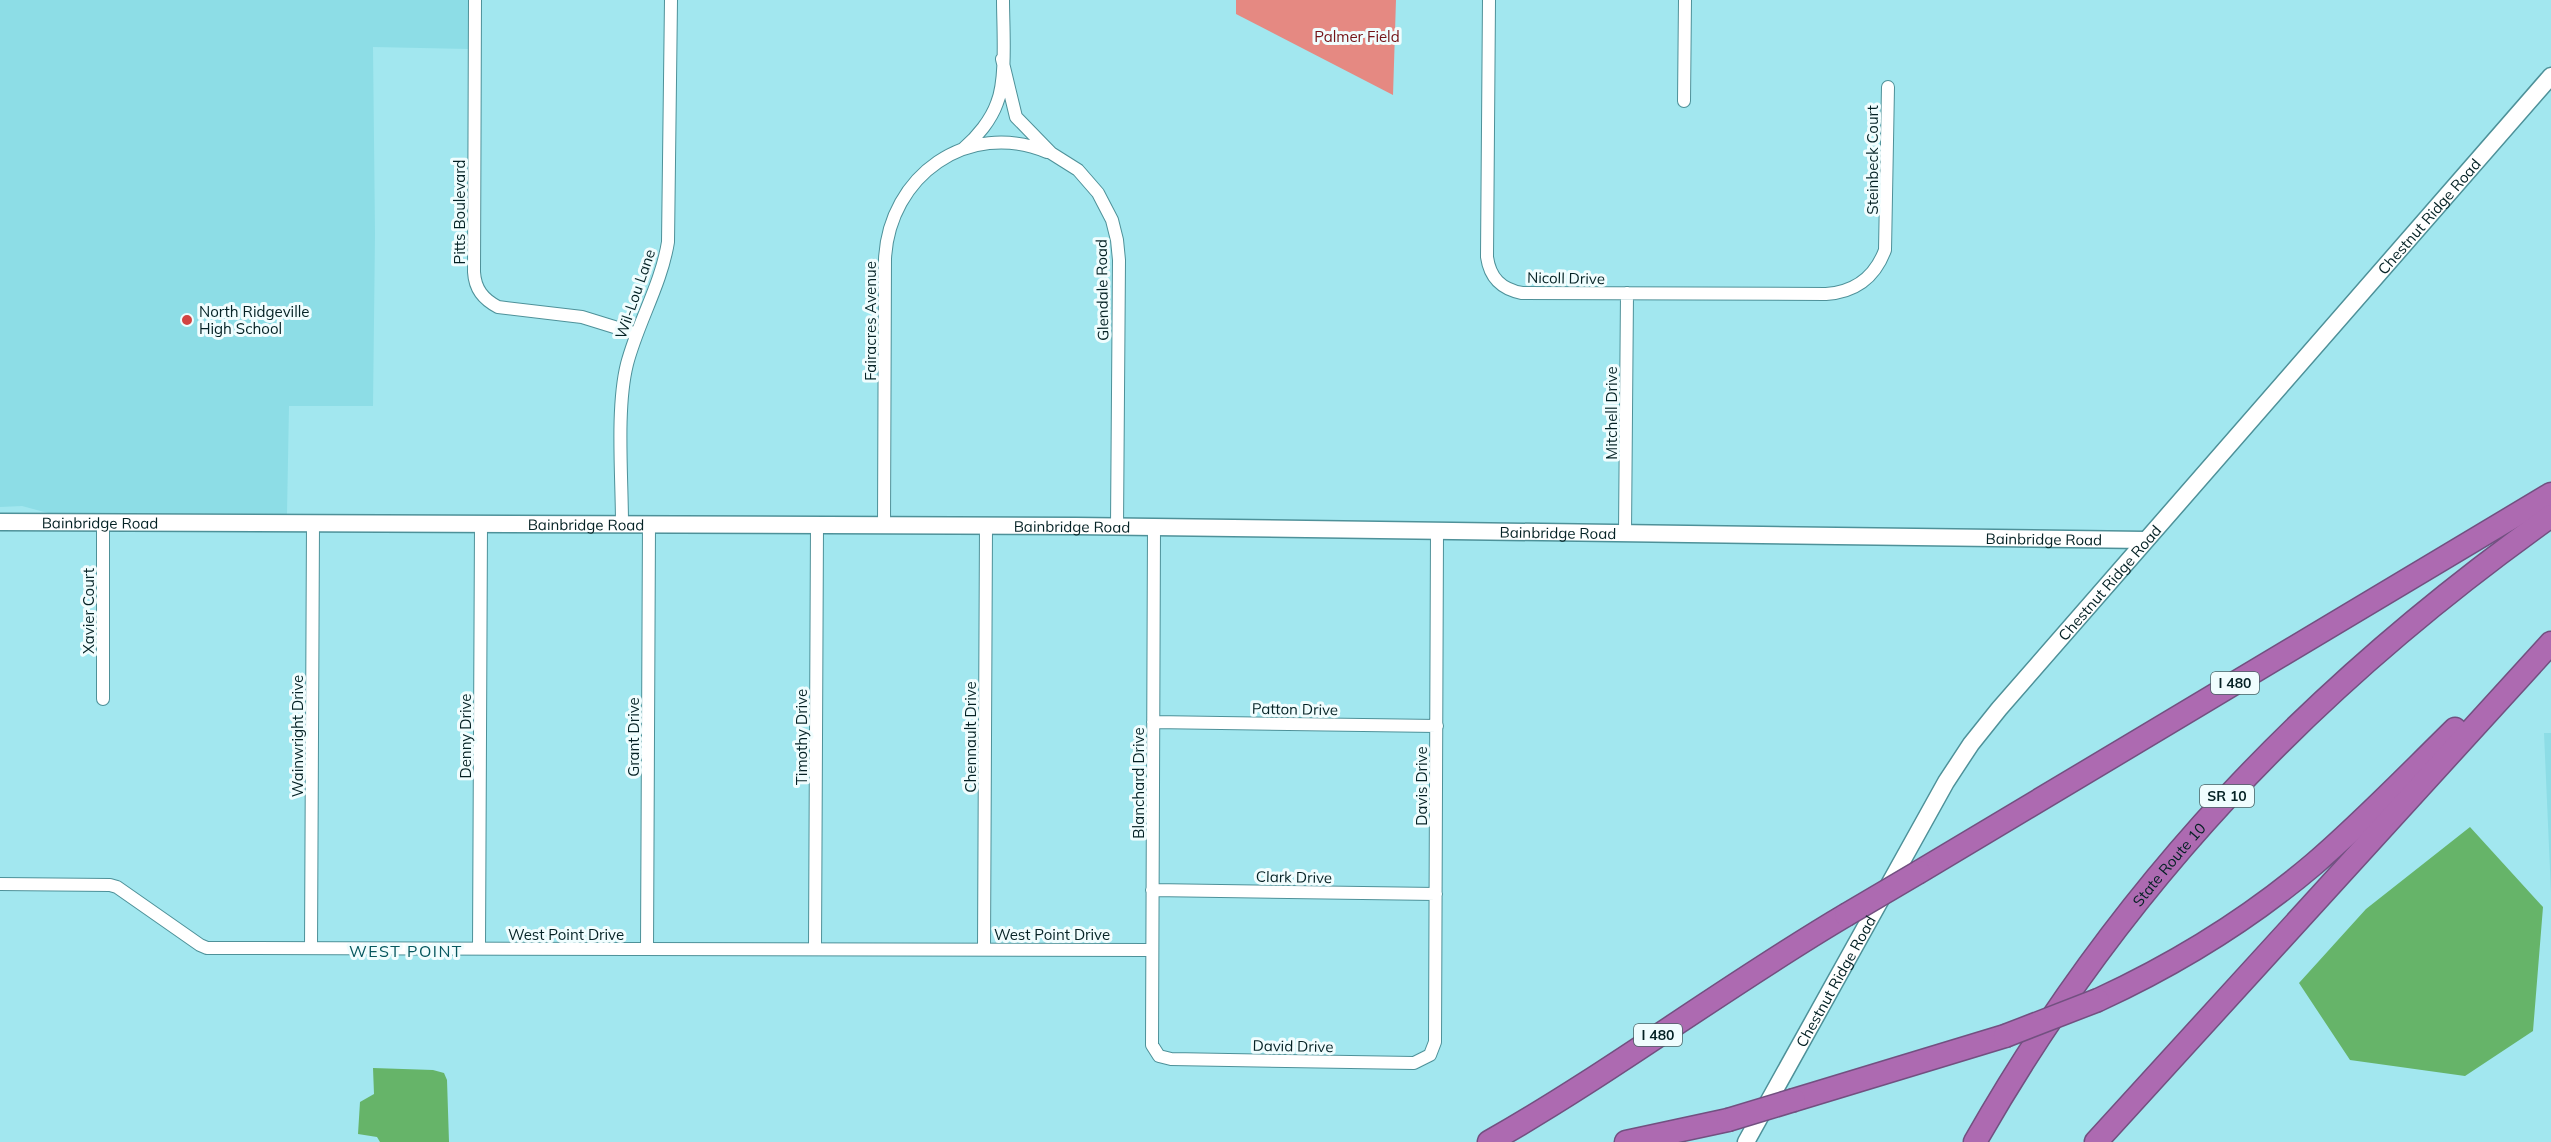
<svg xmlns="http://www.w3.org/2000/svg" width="2551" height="1142" font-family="Mulish,sans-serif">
  <rect width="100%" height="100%" fill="#a2e7ef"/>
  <path fill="#8ddde6" d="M0,0H469V49L373,47L375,234L373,406H289L287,514L48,513L22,506L0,507Z
    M2544,733H2551V893Z"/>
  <path fill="#e58982" d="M1236,0H1396L1393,95L1236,14Z"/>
  <path fill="#66b469" d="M2470,827L2543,907L2533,1031L2465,1076L2350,1060L2299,983L2366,909Z
    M373,1068L433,1070L444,1073L447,1080L449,1142H380L377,1137L358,1134L360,1102L374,1094Z"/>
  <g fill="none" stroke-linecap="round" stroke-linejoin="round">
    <g stroke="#4e9199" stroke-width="14">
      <path id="street" d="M475,0L474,272C475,289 483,299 498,307L582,317L637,334
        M1489,0L1487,257C1490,278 1501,289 1522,293L1826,294C1855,292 1875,277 1885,250L1888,87
        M1002,59L1016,117L1051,153L1078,170L1098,193L1112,220L1117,240L1119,260L1117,526
        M1684,101L1685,0
        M964,148C977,137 991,120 997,103C1007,79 1003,28 1003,0
        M622,524C622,477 616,408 627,364C638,322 661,285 668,242L671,0
        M884,525L885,259C889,176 968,119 1047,152
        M1154,527L1152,1045L1159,1056L1171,1059L1414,1063L1430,1055L1435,1042L1437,531
        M1625,533L1627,293
        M103,699V523
        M1153,722L1437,726
        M0,884L110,885L117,887L200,945L207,948L1151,950
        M1152,890L1436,894
        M311,948L313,523
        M479,948L481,524
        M647,949L649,524
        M815,949L817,525
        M984,949L986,526"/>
    </g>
    <g stroke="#4e9199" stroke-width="19">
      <g id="secondary">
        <path id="s1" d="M0,522L1076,526L2145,540"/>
        <path id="s2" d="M1746,1142L1946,782L1971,744L1999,709L2551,76"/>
      </g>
    </g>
    <g stroke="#725080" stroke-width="25">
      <g id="highway">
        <path d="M1919,872L2551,494"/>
        <path d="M2098,1000C2176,964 2248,920 2314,864C2363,822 2408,775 2455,729"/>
        <path d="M1794,1100L2005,1036"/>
        <path d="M1489,1142C1611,1073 1724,987 1846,915"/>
        <path d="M1626,1142L1728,1120"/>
        <path id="s3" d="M1975,1142C2121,885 2311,687 2551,516"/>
        <path d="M2096,1142L2551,643"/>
      </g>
    </g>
    <use href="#street" stroke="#fff" stroke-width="12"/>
    <use href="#secondary" stroke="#fff" stroke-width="16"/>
    <use href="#highway" stroke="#ad6ab1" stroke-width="22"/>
    <g stroke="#725080" stroke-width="25" stroke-linecap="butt">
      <path id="highway-bridge" d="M1846,915L1919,872
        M2005,1036L2098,1000
        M1728,1120L1794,1100"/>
    </g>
    <use href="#highway-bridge" stroke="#ad6ab1" stroke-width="22"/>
  </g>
  <circle fill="#d24342" stroke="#f0fdfe" stroke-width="2" cx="187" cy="320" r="6"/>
  <g text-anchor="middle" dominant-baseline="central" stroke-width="6" stroke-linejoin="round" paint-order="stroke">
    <g fill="#f0fdfe" stroke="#4b6365" stroke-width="1.5">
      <rect x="2211" y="672" width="48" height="22" rx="4.5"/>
      <rect x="2200" y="785" width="54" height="22" rx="4.5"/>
      <rect x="1634" y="1024" width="48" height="22" rx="4.5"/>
    </g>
    <g font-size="14" font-weight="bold" fill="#042124">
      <text x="2235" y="683">I 480</text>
      <text x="2227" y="796">SR 10</text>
      <text x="1658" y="1035">I 480</text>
    </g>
    <g font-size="15" fill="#731216" stroke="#f0fdfe">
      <text x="1357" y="36">Palmer Field</text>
    </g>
    <g font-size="15" fill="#042124" stroke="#f0fdfe">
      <text transform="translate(1872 160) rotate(-90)">Steinbeck Court</text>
      <text transform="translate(459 212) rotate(-90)">Pitts Boulevard</text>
      <text stroke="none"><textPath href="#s2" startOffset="1156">Chestnut Ridge Road</textPath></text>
      <text transform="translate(1566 278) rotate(1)">Nicoll Drive</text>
      <text transform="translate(1102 290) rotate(-91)">Glendale Road</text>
      <text transform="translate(635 294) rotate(-71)">Wil-Lou Lane</text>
      <text transform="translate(870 321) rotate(-90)">Fairacres Avenue</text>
      <text transform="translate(1611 413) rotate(-90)">Mitchell Drive</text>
      <text stroke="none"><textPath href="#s1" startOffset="100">Bainbridge Road</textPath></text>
      <text stroke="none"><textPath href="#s1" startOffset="586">Bainbridge Road</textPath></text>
      <text stroke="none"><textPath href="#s1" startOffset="1072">Bainbridge Road</textPath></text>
      <text stroke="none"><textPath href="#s1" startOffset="1558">Bainbridge Road</textPath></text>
      <text stroke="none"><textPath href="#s1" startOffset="2044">Bainbridge Road</textPath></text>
      <text stroke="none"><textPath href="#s2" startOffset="670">Chestnut Ridge Road</textPath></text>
      <text transform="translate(88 611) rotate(-90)">Xavier Court</text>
      <text transform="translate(1295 709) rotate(1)">Patton Drive</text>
      <text transform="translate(297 736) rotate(-90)">Wainwright Drive</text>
      <text transform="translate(465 736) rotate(-90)">Denny Drive</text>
      <text transform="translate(633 737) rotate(-90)">Grant Drive</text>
      <text transform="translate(801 737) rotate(-90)">Timothy Drive</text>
      <text transform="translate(970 737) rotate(-90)">Chennault Drive</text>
      <text transform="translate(1138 783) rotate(-90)">Blanchard Drive</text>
      <text transform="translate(1421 786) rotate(-90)">Davis Drive</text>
      <text stroke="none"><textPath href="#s3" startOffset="339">State Route 10</textPath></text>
      <text transform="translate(1294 877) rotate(1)">Clark Drive</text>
      <text x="566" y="934">West Point Drive</text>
      <text x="1052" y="934">West Point Drive</text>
      <text stroke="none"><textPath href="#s2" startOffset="184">Chestnut Ridge Road</textPath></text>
      <text transform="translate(1293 1046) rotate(1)">David Drive</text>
    </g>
    <g font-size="15" fill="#042124" stroke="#f0fdfe" text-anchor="start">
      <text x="199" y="311">North Ridgeville<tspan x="199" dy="17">High School</tspan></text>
    </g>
    <g font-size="16" letter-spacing="1.5" fill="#06575e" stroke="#f0fdfe">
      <text x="406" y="951">WEST POINT</text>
    </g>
  </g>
</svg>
